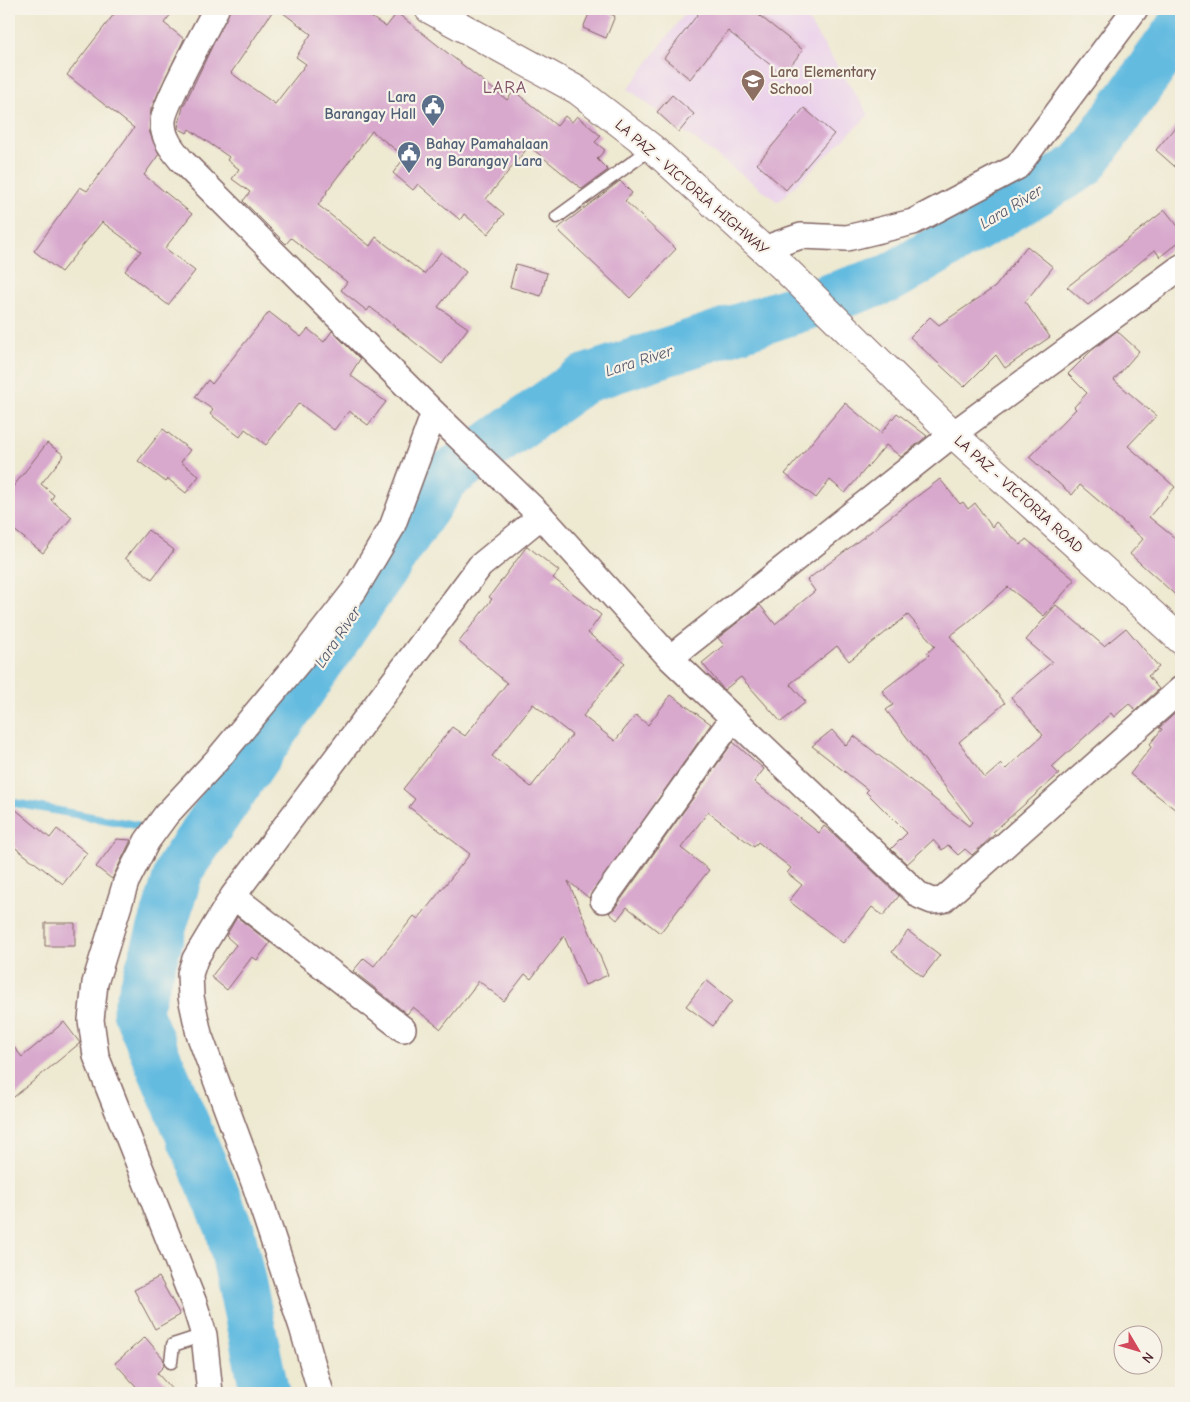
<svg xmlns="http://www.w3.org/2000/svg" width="1190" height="1402" font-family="'Comic Neue',sans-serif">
  <rect width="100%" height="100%" fill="#f7f3e8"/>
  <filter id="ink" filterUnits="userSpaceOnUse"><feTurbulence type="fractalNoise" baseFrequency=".02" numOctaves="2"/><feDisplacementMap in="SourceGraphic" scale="10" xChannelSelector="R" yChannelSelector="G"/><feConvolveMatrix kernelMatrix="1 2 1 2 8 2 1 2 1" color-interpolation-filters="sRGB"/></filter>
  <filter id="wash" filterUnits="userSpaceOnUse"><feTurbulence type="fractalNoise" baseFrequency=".0096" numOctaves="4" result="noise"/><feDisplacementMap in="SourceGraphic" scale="20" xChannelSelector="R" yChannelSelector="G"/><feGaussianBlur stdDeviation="1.12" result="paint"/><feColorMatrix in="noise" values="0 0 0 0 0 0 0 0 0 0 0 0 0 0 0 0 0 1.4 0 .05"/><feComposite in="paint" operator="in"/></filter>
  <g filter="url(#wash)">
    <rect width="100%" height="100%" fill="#eee9d1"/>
    <path fill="#ebd1eb" d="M688,9H792L807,19L869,115L778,202L628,89Z"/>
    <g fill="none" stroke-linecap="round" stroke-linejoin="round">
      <path stroke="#63bbe0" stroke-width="8" d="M9,802L136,825
        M183,829L206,833"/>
      <path stroke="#63bbe0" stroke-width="49" d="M265,1393L230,1229L137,1011L180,868L446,477L584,379L890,278L1082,165L1181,27"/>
    </g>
    <g id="blocks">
      <path fill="#d8a8cd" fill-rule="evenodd" d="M118,9H175L164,23L184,39L151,109L149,131L159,154L144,175L192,214L165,248L195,271L168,305L125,271L141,251L102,222L61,272L34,251L80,187L87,191L134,128L67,75Z
        M230,9H274L231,73L275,104L306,64L296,57L311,34L278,9H359L386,27L397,13L507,100L514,91L557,126L565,116L572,122L577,116L601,136L595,142L605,150L597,159L608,170L582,189L529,146L486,199L504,214L488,234L464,214L460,220L418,184L413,190L393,173L405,157L372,131L326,192L327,193L318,205L370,246L376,237L424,274L441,252L466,272L438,307L468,328L442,364L370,307L367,311L341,290L347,282L291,238L286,244L243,201L250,192L232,179L239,169L227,160L229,157L189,129L187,133L178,128L183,107Z
        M591,9H598L615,16L606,38L583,28Z
        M700,9H751L803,50L783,75L728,31L690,79L664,58L701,10Z
        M672,95L694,114L679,132L657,112Z
        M804,108L834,134L786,190L757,164Z
        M1181,120V172L1156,150Z
        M620,181L632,193L625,201L676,249L630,298L557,229Z
        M1165,210L1181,230V240L1160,257L1155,250L1088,305L1067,287Z
        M1027,246L1053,267L1025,302L1050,337L1005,368L996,355L964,387L910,337L930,317L939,325L995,287Z
        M516,264L547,273L541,296L510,287Z
        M269,312L301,337L308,329L324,342L332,331L360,359L350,375L386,402L368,425L349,411L334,430L299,403L266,445L245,429L240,437L210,414L213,410L195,397L208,380L212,384Z
        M1117,331L1139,351L1114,380L1156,416L1128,446L1175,487L1149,517L1181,543V600L1130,554L1143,539L1080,485L1072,495L1029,457L1076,409L1074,407L1087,393L1068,374L1091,351Z
        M845,403L881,433L897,413L927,436L901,457L886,445L845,493L830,480L816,498L785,474Z
        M163,429L190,450L181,462L199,476L186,493L168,479L166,482L138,461Z
        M47,443L64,455L41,484L54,495L51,500L72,517L43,553L9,526V492Z
        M940,479L960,504L963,502L968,509L975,503L992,527L996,522L1021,545L1026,539L1075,580L1044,616L1008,587L966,624L950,636L1005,703L959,742L985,778L1001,764L1006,769L1043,735L1011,697L1052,662L1026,640L1056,605L1104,646L1126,628L1159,667L1148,676L1159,689L1136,710L1129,704L1114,717L1111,713L1052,767L1059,774L993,832L995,834L972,855L965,849L958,855L948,845L942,850L933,840L907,864L891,849L907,833L866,792L868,790L812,746L832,730L846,746L854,736L969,826L972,822L886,710L893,705L882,691L929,655L927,653L935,646L908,615L849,661L837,646L790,684L806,702L781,722L741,677L724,690L702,663L724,645L718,638L760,605L775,624L815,591L807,580Z
        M148,530L174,550L152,579L125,558Z
        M527,546L559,571L553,578L601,615L588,633L625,663L583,716L615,741L636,715L648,725L671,695L711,724L589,898L568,881L608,975L585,985L564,936L531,979L525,974L504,1001L479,981L441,1029L413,1007L407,1014L353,971L364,958L374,966L414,916L418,919L470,854L409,807L415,799L403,789L452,727L465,736L507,683L459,642L492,599L489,597ZM533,704L572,735L531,787L492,756Z
        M1181,708V814L1130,774L1152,746L1150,744L1162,729L1159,728Z
        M733,742L764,769L754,782L819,833L824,826L836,836L899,896L883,916L872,907L843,943L789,901L802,885L787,873L791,868L758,842L754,847L708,812L681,848L709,870L660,933L627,907L617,920L609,913L615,908Z
        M9,804L50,838L57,829L87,853L63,884L9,843Z
        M117,839L131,840L112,879L96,867Z
        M237,917L270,943L257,960L252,957L227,990L211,977L236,945L226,936Z
        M45,923H75V946H45Z
        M908,931L940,955L923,977L892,952Z
        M706,980L732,1001L713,1026L686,1006Z
        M64,1022L80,1043L9,1101V1041L22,1057Z
        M159,1277L180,1315L155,1329L134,1290Z
        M145,1337L163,1358L164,1366L157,1373L175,1393H142L115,1363Z"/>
    </g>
  </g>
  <g filter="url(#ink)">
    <use href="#blocks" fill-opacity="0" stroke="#836665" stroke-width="1"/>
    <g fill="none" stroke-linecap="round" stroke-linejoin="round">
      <g stroke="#836665" stroke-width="15">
        <path id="service" d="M557,217L652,148
          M171,1362L173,1345L204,1335"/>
      </g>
      <g stroke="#836665" stroke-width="28">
        <path id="minor" d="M216,9C206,29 162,107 163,123C163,138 172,149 181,160L434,413L541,516L670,658L920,896L932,901L943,900L1181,689
          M763,249L801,236L847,238L913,222L1017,167L1135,9
          M670,658L953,434L1181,267
          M233,896L403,1029
          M603,900L733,718
          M210,1393L204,1335L194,1303L96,1056L91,1020L95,983L126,882L147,841L166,815L217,760L301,659L354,591L392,527L434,413
          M321,1393L302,1327L256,1188L199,1034L191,997L190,974L195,959L233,896L480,566L541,516"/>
      </g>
      <g stroke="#836665" stroke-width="30">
        <path id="secondary" d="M429,9L577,90L652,148L783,267L953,434L1181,640"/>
      </g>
      <use href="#service" stroke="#fff" stroke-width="12"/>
      <use href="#minor" stroke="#fff" stroke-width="25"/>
      <use href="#secondary" stroke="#fff" stroke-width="28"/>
    </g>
  </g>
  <defs>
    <g id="school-pin" transform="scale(1.25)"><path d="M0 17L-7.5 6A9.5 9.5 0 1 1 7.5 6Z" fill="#8d6e63" stroke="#f7f3e8"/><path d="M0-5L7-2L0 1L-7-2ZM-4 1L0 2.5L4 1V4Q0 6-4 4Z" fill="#fff"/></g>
    <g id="civic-pin" transform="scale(1.25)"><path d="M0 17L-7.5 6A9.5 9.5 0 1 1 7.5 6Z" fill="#5c6f8a" stroke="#f7f3e8"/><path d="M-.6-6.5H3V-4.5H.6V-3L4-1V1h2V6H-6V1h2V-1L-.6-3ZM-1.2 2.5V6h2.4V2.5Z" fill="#fff"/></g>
  </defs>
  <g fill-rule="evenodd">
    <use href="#school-pin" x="753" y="81"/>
    <use href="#civic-pin" x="433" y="106"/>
    <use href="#civic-pin" x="409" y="153"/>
  </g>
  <g text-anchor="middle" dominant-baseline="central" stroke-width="4.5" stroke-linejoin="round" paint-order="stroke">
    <g font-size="15" font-weight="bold" fill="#785e54" stroke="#f7f3e8" text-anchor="start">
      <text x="770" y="72">Lara Elementary<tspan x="770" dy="17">School</tspan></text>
    </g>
    <g font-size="15" font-weight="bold" fill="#4e5e75" stroke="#f7f3e8" text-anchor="end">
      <text x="416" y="97">Lara<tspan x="416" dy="17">Barangay Hall</tspan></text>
      <text x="426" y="144" text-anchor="start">Bahay Pamahalaan<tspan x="426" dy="17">ng Barangay Lara</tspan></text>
    </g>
    <g font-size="15" fill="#4a1f2b" stroke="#f7f3e8">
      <text transform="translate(692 187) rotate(41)">LA PAZ - VICTORIA HIGHWAY</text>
      <text transform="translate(1019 494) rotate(42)">LA PAZ - VICTORIA ROAD</text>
    </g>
    <g font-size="16" font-style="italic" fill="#53566a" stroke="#f7f3e8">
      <text transform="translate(1011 207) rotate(-31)">Lara River</text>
      <text transform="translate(639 361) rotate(-18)">Lara River</text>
      <text transform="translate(338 637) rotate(-56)">Lara River</text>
    </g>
    <g font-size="18" letter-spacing="1" fill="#7c4f64" stroke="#f7f3e8">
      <text x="505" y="87">LARA</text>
    </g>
  </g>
  <rect width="1190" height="1402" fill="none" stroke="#f7f3e8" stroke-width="30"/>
  <g transform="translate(1138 1350) rotate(128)"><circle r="24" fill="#f7f3e8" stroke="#b29e9c"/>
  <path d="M0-4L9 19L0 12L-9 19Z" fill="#d1495b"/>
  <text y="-8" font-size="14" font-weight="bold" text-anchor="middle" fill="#4a1f2b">N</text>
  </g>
</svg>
